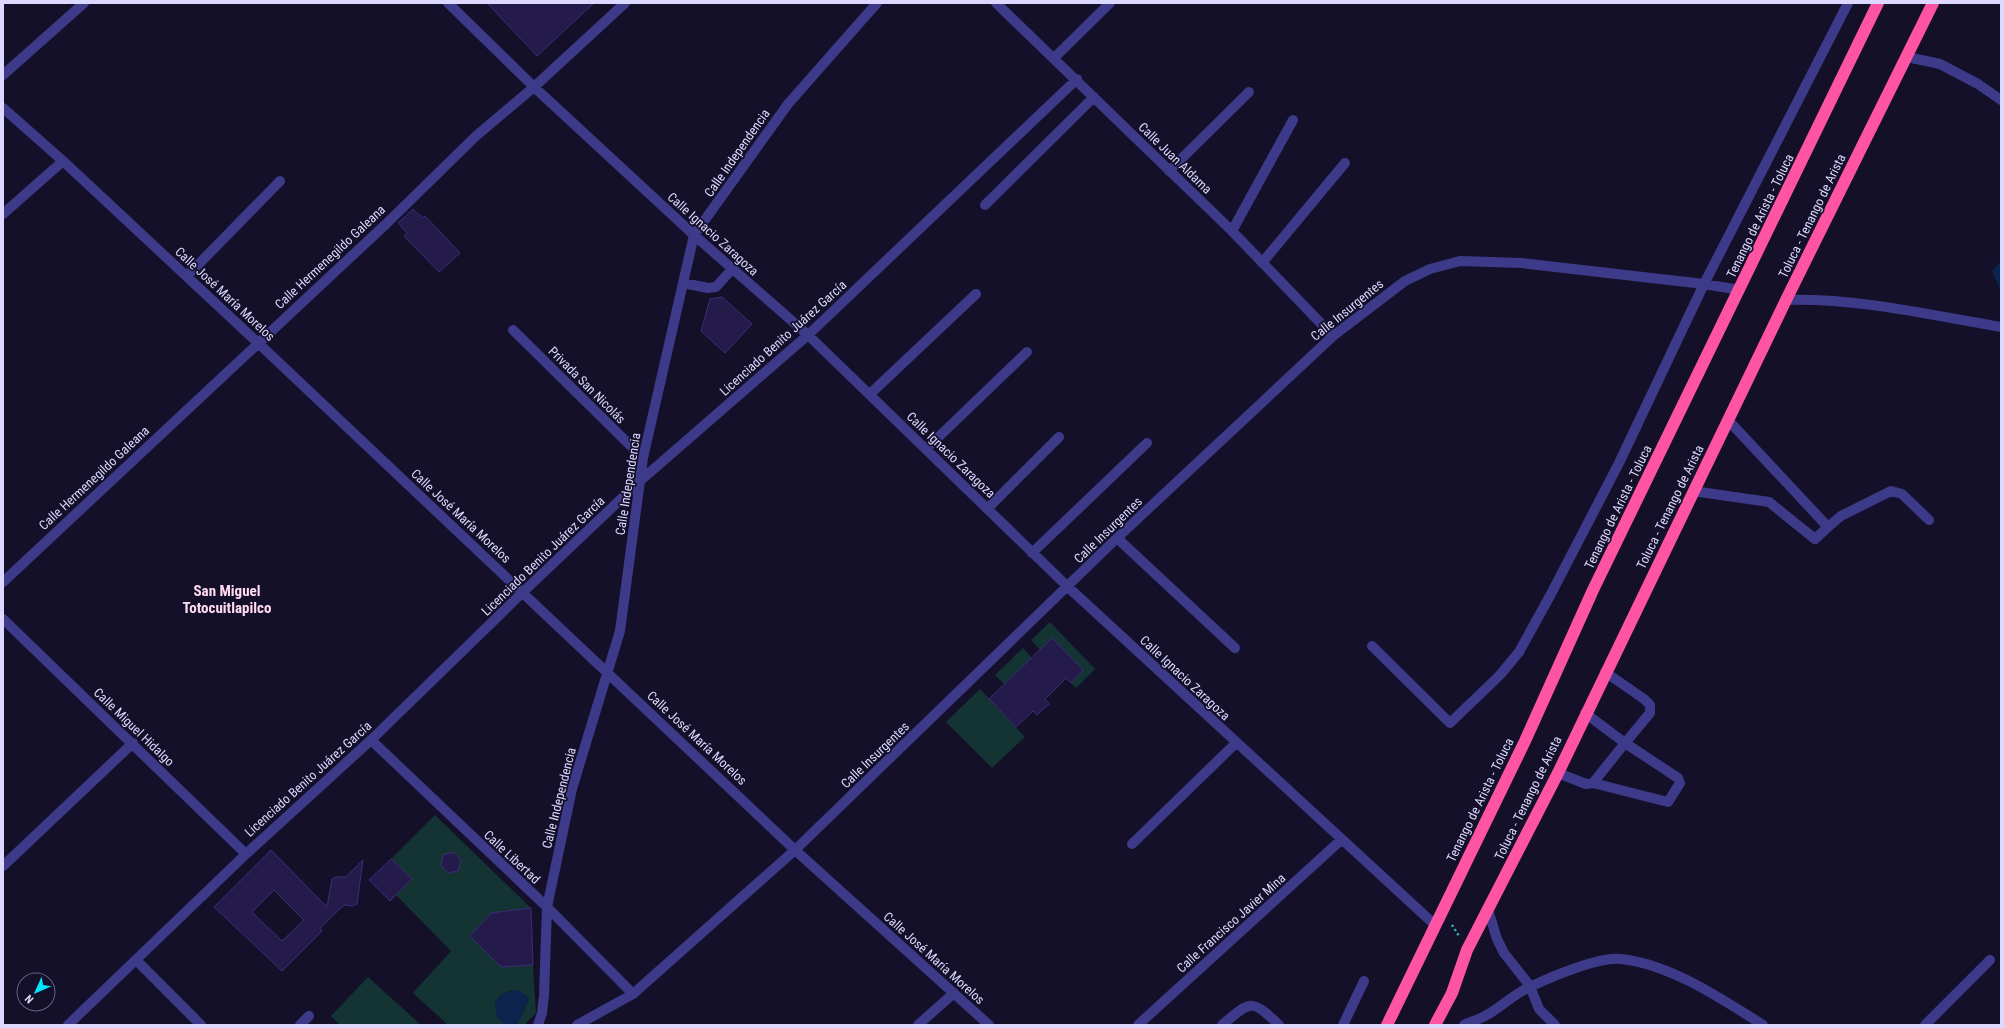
<svg xmlns="http://www.w3.org/2000/svg" width="2004" height="1028" font-family="'Roboto Condensed',sans-serif">
  <rect width="100%" height="100%" fill="#14102a"/>
  <path fill="#133433" d="M1050,622L1095,669L1076,688L1071,683L1083,670L1052,638L1040,650L1031,640Z
    M1023,648L1032,658L1004,684L995,675Z
    M980,689L1025,737L992,768L946,722Z
    M435,815L531,908L491,913L470,936L501,967L533,965L536,1013L524,1025H517L529,999C519,988 508,988 498,998L505,1025H448L413,993L451,951L396,895L412,879L391,859Z
    M368,977L421,1025H340L331,1016Z"/>
  <path fill="#0b234d" d="M2001,261V292L1992,271Z
    M514,990L520,991L529,999L517,1025H505L496,1016L495,1003L502,994Z"/>
  <path fill="#251b4b" stroke="#3c2d78" fill-rule="evenodd" d="M487,3H594L537,56Z
    M413,209L423,218L425,216L460,253L439,272L404,236L407,233L398,223Z
    M722,297L752,324L725,353L701,331L710,299Z
    M1052,638L1083,670L1071,683L1066,678L1045,699L1049,704L1037,715L1033,711L1016,727L989,699Z
    M271,850L327,907L332,879L336,877H346L363,860L357,904L352,906L344,905L320,928L322,931L282,971L214,907ZM274,890L304,920L282,941L252,912Z
    M454,852L461,860L458,871L448,873L441,866L443,855Z
    M391,859L412,879L390,901L369,880Z
    M531,908L533,965L501,967L470,936L491,913Z"/>
  <g fill="none" stroke-linecap="round" stroke-linejoin="round">
    <path stroke="#2dbeb7" stroke-width="2.5" stroke-dasharray="2 3" stroke-linecap="butt" d="M1452,925L1459,936"/>
    <path stroke="#3e3a8a" stroke-width="10" d="M448,3L534,87L694,235L808,335L1068,587L1435,925
      M996,3L1232,231L1333,336
      M1907,57L1940,64L1978,84L2001,100
      M1054,58L1110,3
      M3,75L84,3
      M3,108L63,161L257,342L795,850L989,1025
      M1169,171L1249,92
      M985,205L1094,97
      M3,214L63,161
      M1232,231L1293,120
      M1262,263L1345,163
      M187,276L280,181
      M683,283L708,288L716,287L732,269
      M1786,300C1859,298 1930,315 2001,327
      M513,330L643,458
      M870,394L976,294
      M1728,420L1828,527L1841,516L1891,491L1902,494L1929,520
      M926,449L1027,352
      M1693,491L1769,502L1815,539L1828,527
      M987,509L1059,437
      M1117,538L1235,648
      M1032,553L1147,443
      M3,582L386,224L476,136L534,87L625,3
      M3,619L246,854
      M1372,646L1450,723L1500,675L1519,652L1551,594L1619,463L1704,284L1848,3
      M371,740L547,907L633,994
      M1558,773L1586,784L1593,783L1625,743L1585,713
      M1593,783L1668,802L1680,783L1678,778L1625,743L1650,713V705L1644,699L1605,672
      M1132,844L1236,743
      M3,866L133,743
      M1488,910L1497,939L1504,953L1530,986L1539,1009L1555,1025
      M137,961L201,1025
      M68,1025L246,854L371,740L523,592L640,481L808,335L1077,79
      M300,1025L309,1016
      M538,1025L542,1013L544,996L547,907L572,789L620,631L643,458L694,235L788,104L877,3
      M577,1025L633,994L795,850L1117,538L1333,336L1405,281L1430,269L1460,261L1521,263L1704,284L1740,290
      M918,1025L954,993
      M1138,1025L1341,840
      M1222,1025C1251,1001 1251,998 1279,1025
      M1343,1025L1364,981
      M1464,1025C1470,1022 1477,1020 1483,1017C1500,1009 1514,993 1532,986C1553,976 1598,957 1621,959C1670,964 1722,999 1763,1025
      M1925,1025L1990,960"/>
    <path stroke="#ff53a4" stroke-width="12" d="M1387,1025L1525,741L1593,590L1878,3
      M1435,1025L1452,993L1467,950L1558,773L1786,300L1933,3"/>
  </g>
  <g text-anchor="middle" dominant-baseline="central" stroke-width="3.5" stroke-linejoin="round" paint-order="stroke">
    <g font-size="13" fill="#ddd8ff" stroke="#14102a">
      <text transform="translate(737 153) rotate(-55)">Calle Independencia</text>
      <text transform="translate(1175 158) rotate(44)">Calle Juan Aldama</text>
      <text transform="translate(1760 216) rotate(-64)">Tenango de Arista - Toluca</text>
      <text transform="translate(1812 216) rotate(-64)">Toluca - Tenango de Arista</text>
      <text transform="translate(713 234) rotate(42)">Calle Ignacio Zaragoza</text>
      <text transform="translate(330 257) rotate(-43)">Calle Hermenegildo Galeana</text>
      <text transform="translate(225 294) rotate(43)">Calle José María Morelos</text>
      <text transform="translate(1347 310) rotate(-39)">Calle Insurgentes</text>
      <text transform="translate(783 338) rotate(-42)">Licenciado Benito Juárez García</text>
      <text transform="translate(587 385) rotate(45)">Privada San Nicolás</text>
      <text transform="translate(951 455) rotate(44)">Calle Ignacio Zaragoza</text>
      <text transform="translate(94 478) rotate(-43)">Calle Hermenegildo Galeana</text>
      <text transform="translate(628 484) rotate(-81)">Calle Independencia</text>
      <text transform="translate(1618 507) rotate(-64)">Tenango de Arista - Toluca</text>
      <text transform="translate(1670 507) rotate(-64)">Toluca - Tenango de Arista</text>
      <text transform="translate(461 516) rotate(43)">Calle José María Morelos</text>
      <text transform="translate(1108 530) rotate(-44)">Calle Insurgentes</text>
      <text transform="translate(543 556) rotate(-44)">Licenciado Benito Juárez García</text>
      <text transform="translate(1185 678) rotate(43)">Calle Ignacio Zaragoza</text>
      <text transform="translate(134 727) rotate(44)">Calle Miguel Hidalgo</text>
      <text transform="translate(697 738) rotate(43)">Calle José María Morelos</text>
      <text transform="translate(875 755) rotate(-44)">Calle Insurgentes</text>
      <text transform="translate(308 779) rotate(-42)">Licenciado Benito Juárez García</text>
      <text transform="translate(559 798) rotate(-76)">Calle Independencia</text>
      <text transform="translate(1528 798) rotate(-64)">Toluca - Tenango de Arista</text>
      <text transform="translate(1480 800) rotate(-64)">Tenango de Arista - Toluca</text>
      <text transform="translate(512 857) rotate(43)">Calle Libertad</text>
      <text transform="translate(1231 923) rotate(-42)">Calle Francisco Javier Mina</text>
      <text transform="translate(934 958) rotate(42)">Calle José María Morelos</text>
    </g>
    <g font-size="15" font-weight="bold" fill="#ffdaf1" stroke="#14102a">
      <text x="227" y="591">San Miguel<tspan x="227" dy="17">Totocuitlapilco</tspan></text>
    </g>
  </g>
  <rect width="2004" height="1028" fill="none" stroke="#ddd8ff" stroke-width="8"/>
  <g transform="translate(36 992) rotate(225)"><circle r="19" fill="#14102a" stroke="#64607f"/>
  <path d="M0-3L7 15L0 10L-7 15Z" fill="#04e4ff"/>
  <text y="-6" font-size="11" font-weight="bold" text-anchor="middle" fill="#ddd8ff">N</text>
  </g>
</svg>
